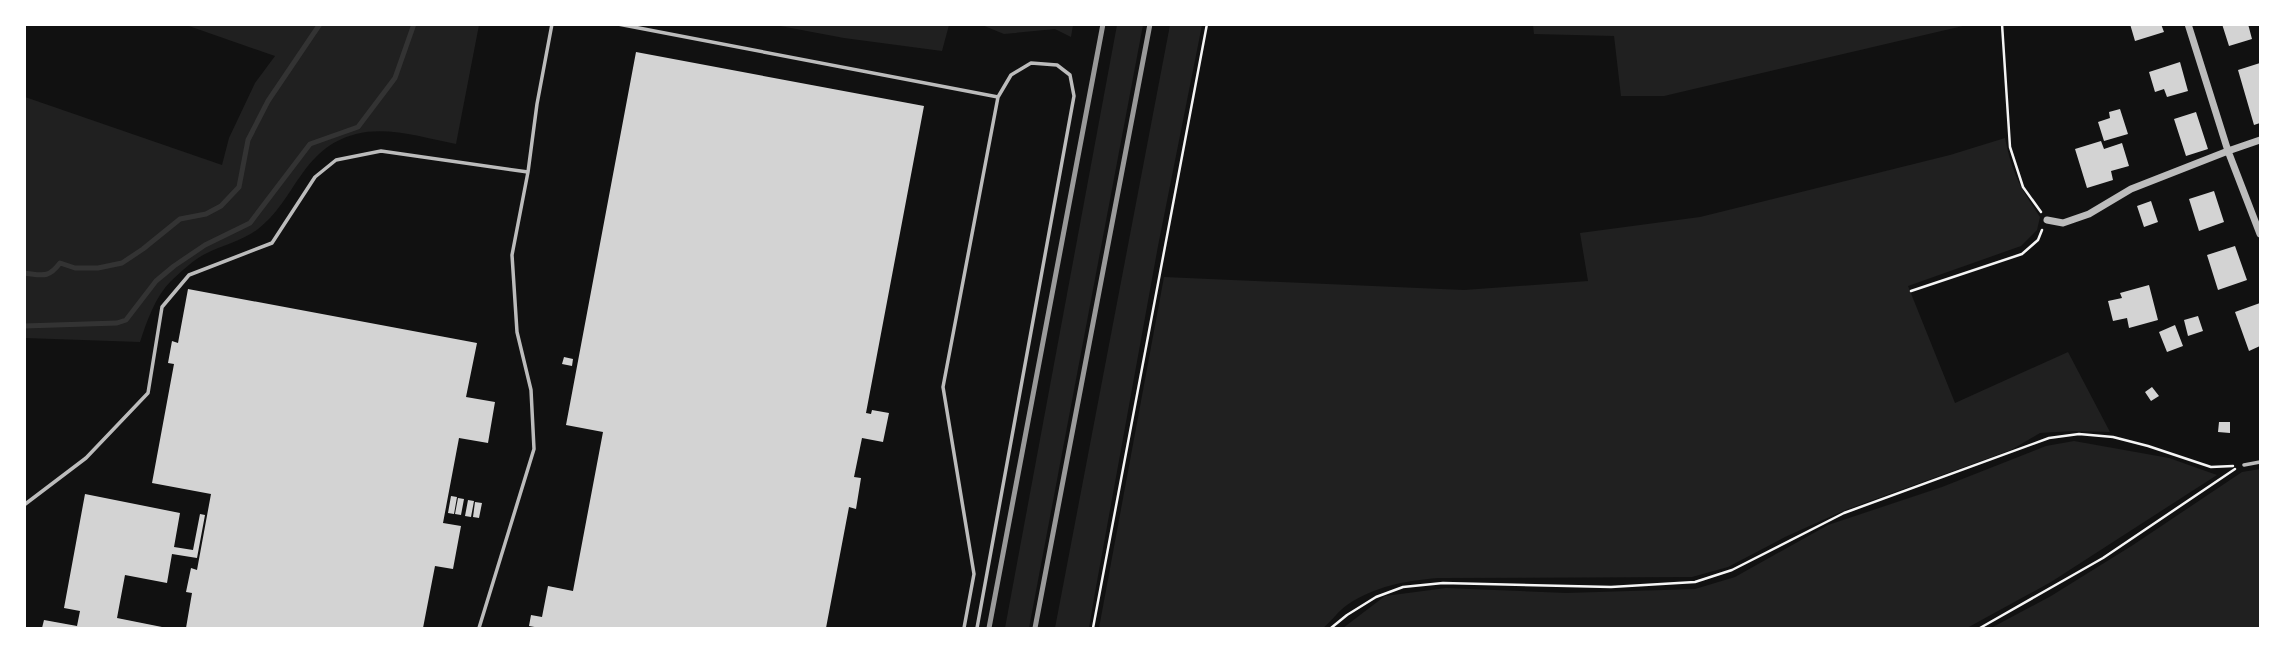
<svg xmlns="http://www.w3.org/2000/svg" width="2285" height="653" font-family="Helvetica,sans-serif">
  <rect width="100%" height="100%" fill="#111"/>
  <path fill="#202020" d="M186,25H479L456,144C424,138 388,126 356,134C301,148 296,200 258,229C242,241 222,245 205,254C193,260 181,272 171,281C155,297 147,321 140,342L25,338V97L222,165L229,138L255,83L275,56Z
    M775,25H949L942,51L844,38Z
    M982,25H1073L1071,37L1055,29L1004,34Z
    M1117,25H1143L1029,628H1005Z
    M1170,25H1202L1158,246L1094,598L1089,628H1055Z
    M1533,25V24L1967,25L1664,96H1621L1614,36L1534,34Z
    M2005,138C2012,173 2020,187 2040,217L2037,230L2021,246L1908,286L1955,403L2068,352L2110,432L2073,431L2040,433L2011,450L1845,510L1785,537L1728,567L1692,577L1438,578C1405,581 1375,586 1347,605C1338,611 1332,621 1323,628H1099L1164,277L1464,290L1588,281L1580,233L1700,217L1950,155Z
    M2074,441L2169,458L2217,475L2051,582L1967,628H1343L1385,596L1446,588L1566,593L1695,589L1735,577L1828,525L1942,487L2046,446Z
    M2260,469V628H1991L2051,596L2133,545L2242,472Z"/>
  <g fill="none" stroke-linecap="round" stroke-linejoin="round">
    <path stroke="#333" stroke-width="5" d="M24,273C42,275 48,279 60,263L75,268H98L122,263L143,249L180,219L206,214L221,206L239,187L248,140L268,101L320,24
      M24,326L117,323L126,320L156,281L174,266L205,245L250,223L310,144L358,127L395,78L414,24"/>
  </g>
  <path fill="#d3d3d3" d="M2130,24H2161L2164,32L2135,41Z
    M2222,24H2248L2252,39L2229,46Z
    M636,52L924,106L866,413L871,414L872,410L889,413L883,442L862,438L854,477L861,478L856,509L849,507L826,628H540L529,626L531,615L542,617L548,586L573,591L603,432L566,425Z
    M2180,62L2188,91L2167,97L2164,89L2155,92L2149,72Z
    M2260,63V123L2254,125L2238,70Z
    M2120,109L2128,134L2104,141L2098,122L2110,118L2109,112Z
    M2196,112L2208,149L2186,156L2174,119Z
    M2101,141L2104,149L2122,143L2129,166L2111,171L2113,180L2087,188L2075,149Z
    M2214,191L2224,222L2199,231L2189,199Z
    M2151,201L2158,222L2144,227L2137,206Z
    M2235,246L2247,280L2218,290L2207,255Z
    M2149,285L2158,320L2129,328L2127,318L2113,321L2108,301L2122,298L2120,293Z
    M188,289L477,343L466,397L495,402L488,443L459,438L443,523L461,526L453,569L435,566L423,628H186L192,593L186,592L191,568L197,570L211,494L152,483L174,364L168,363L172,341L178,343Z
    M2260,303V346L2249,351L2235,312Z
    M2198,316L2203,331L2188,336L2184,320Z
    M2175,325L2183,346L2167,352L2159,332Z
    M564,357L573,359L572,366L562,364Z
    M2152,387L2159,396L2151,401L2145,392Z
    M2219,422H2230V433L2218,432Z
    M85,494L180,513L174,547L193,550L200,514L205,515L197,558L172,554L167,583L125,575L117,618L167,628H42L44,620L77,626L80,611L64,608Z
    M451,496L457,497L454,514L448,513Z
    M458,498L464,499L461,515L455,514Z
    M468,500L474,501L471,517L465,516Z
    M475,502L482,503L479,518L473,517Z"/>
  <g fill="none" stroke-linecap="round" stroke-linejoin="round">
    <path stroke="#f5f5f5" stroke-width="2.5" d="M2002,24L2010,147L2023,187L2041,212
      M1911,291L2022,254L2038,240L2042,230
      M1093,628L1207,24
      M1331,628L1347,615L1376,597L1403,587L1443,583L1611,587L1695,582L1732,570L1844,513L2049,438L2079,434L2113,437L2148,446L2211,467L2233,466
      M1980,628L2103,558L2235,469"/>
    <path stroke="#bcbcbc" stroke-width="3.5" d="M618,24L998,97L943,387L974,574L964,628
      M2244,465L2260,462
      M24,505L86,458L148,393L162,307L189,275L272,243L315,177L336,160L381,151L528,172
      M479,628L534,449L531,390L517,332L512,255L528,172L537,104L552,24
      M977,628L1074,96L1070,75L1057,65L1031,63L1011,75L998,97"/>
    <path stroke="#bcbcbc" stroke-width="7" d="M2188,24L2228,151L2260,234
      M2047,220L2063,223L2089,214L2131,189L2228,151L2260,140"/>
    <path stroke="#9a9a9a" stroke-width="5" d="M989,628L1103,24
      M1035,628L1150,24"/>
  </g>
  <rect width="2285" height="653" fill="none" stroke="#ffffff" stroke-width="52"/>
</svg>
